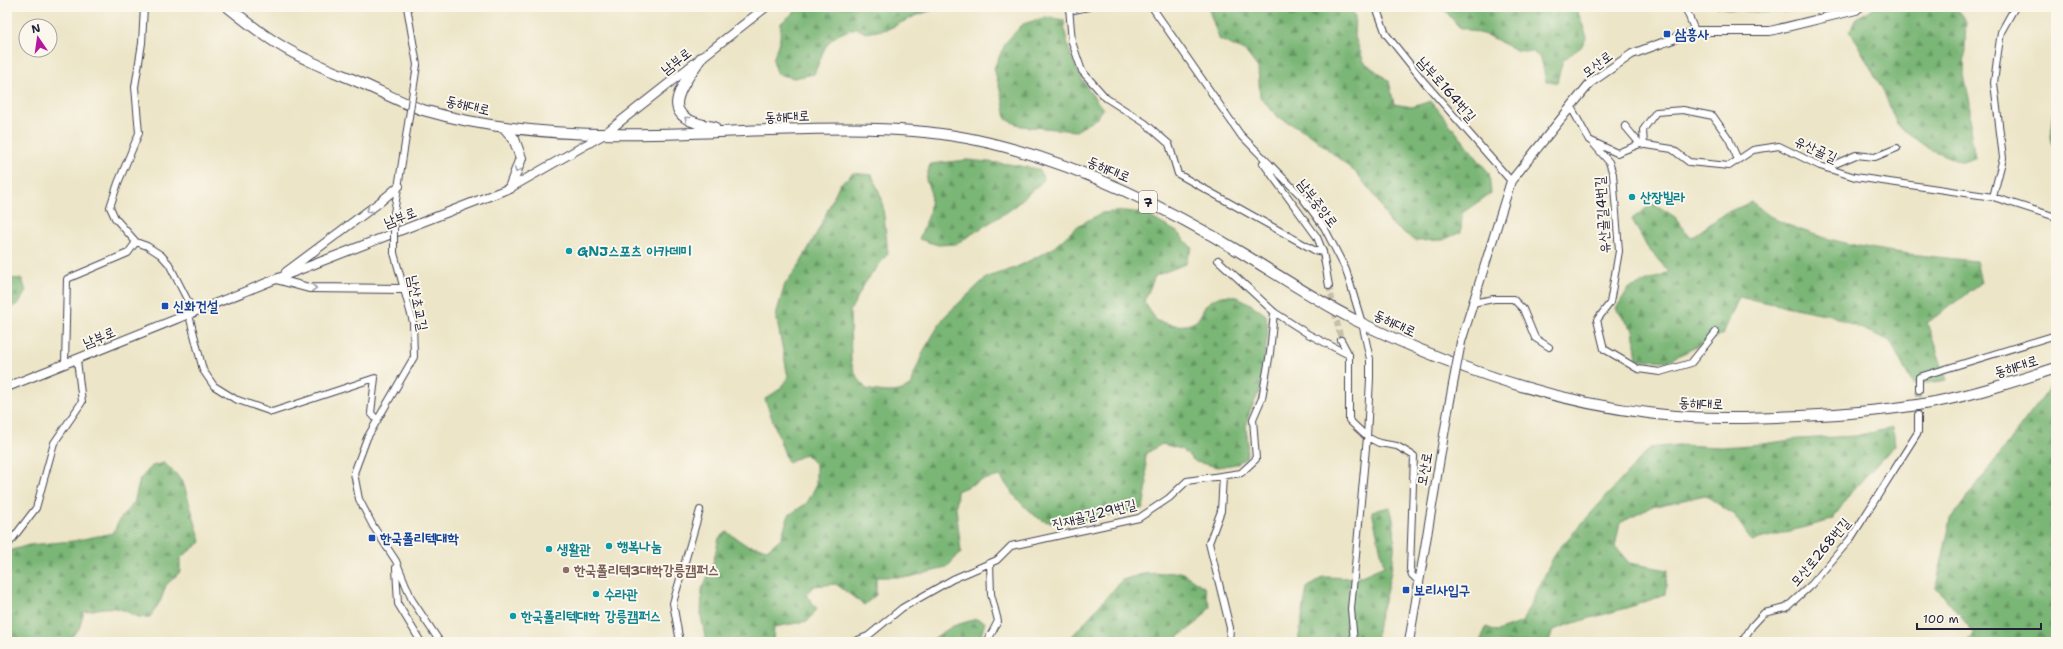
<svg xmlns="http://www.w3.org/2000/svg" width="2063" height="649" font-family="'Shantell Sans','Poor Story',sans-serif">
  <defs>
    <pattern id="forest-firs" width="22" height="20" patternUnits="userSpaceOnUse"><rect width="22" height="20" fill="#7ab676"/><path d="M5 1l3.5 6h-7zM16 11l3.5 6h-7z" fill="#649462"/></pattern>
  </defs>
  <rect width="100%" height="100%" fill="#fbf7ec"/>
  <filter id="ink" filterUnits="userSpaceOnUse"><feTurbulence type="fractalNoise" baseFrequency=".025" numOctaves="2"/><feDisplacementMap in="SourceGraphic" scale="8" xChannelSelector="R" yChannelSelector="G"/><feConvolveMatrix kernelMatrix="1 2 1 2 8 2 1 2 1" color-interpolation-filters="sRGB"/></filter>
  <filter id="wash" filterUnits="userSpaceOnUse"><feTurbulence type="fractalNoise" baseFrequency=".012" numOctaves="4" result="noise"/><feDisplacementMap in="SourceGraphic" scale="16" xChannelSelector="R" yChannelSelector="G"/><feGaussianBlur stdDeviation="0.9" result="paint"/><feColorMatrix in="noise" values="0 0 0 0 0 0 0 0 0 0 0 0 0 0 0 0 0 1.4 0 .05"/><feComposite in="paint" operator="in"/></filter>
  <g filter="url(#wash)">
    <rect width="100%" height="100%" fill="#ece5c7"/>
    <path fill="url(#forest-firs)" stroke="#4e6c58" d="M801,7H942L915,16L888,29L866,33L856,28C824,37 826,47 814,74L794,78L777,74L773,60L780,38L781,23Z
      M1208,7H1350L1355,17L1354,34L1364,62L1389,81L1394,104L1412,107L1431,101L1489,173L1491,193L1462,213L1461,232L1443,240L1416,241L1391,224L1375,196L1355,172L1307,132L1278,117L1260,97L1258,68L1246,52L1219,39Z
      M1442,7H1576L1587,37L1581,47L1563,60L1557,82H1546L1541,58L1532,52L1516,50L1489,36L1459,27Z
      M1717,7H1804L1803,9C1775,16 1745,11 1717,7Z
      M1875,7H1955L1966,21L1964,75L1970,103V129L1975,158L1963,162L1929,149L1897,125L1883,90L1850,31L1855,19Z
      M1046,17L1064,20C1066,55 1081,82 1103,109L1097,118L1076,131L1021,126L1006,119L1003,101L994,68L1006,42L1023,24Z
      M2056,94V159L2051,137Z
      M967,160L1008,164L1039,169L1044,180L1010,210L956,244L938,245L919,239L929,215L931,194L926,180L930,164Z
      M853,173L872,175L882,199L888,253L865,283L850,311L851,362L856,375L866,389C883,392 897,395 912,385L913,377L924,350L944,317L987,277L1015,268L1052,249L1079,225L1102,213L1124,211L1143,213L1177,232L1192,248L1185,264L1155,276L1144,302L1157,321C1169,324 1184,329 1196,321C1201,317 1203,308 1208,303C1229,286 1248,302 1266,315L1268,331L1261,388L1250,411L1246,427L1248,443L1246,458L1236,464L1218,467L1196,462L1181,449L1162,444L1145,454L1147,486L1143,508C1123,513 1057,530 1040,519C1023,509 1011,491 1000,476L982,480L957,491L956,507L961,552L946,568L909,577H876V595L864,605L836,584L813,586L807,595L817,609L808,621L774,627L773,642H706L701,616L702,589L712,567L719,538L727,532L746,545L768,549L781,538L789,515L807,503L816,486V465L805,454L788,463L765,399L780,389L788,377L776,315L785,284L800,264L820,227L839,185Z
      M1752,202C1760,208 1768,216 1777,220C1839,249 1908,254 1976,261L1981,283L1927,323L1947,380L1913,385L1890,341L1830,315L1739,297L1723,334L1667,361L1637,359L1633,330L1616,309L1628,289L1669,272L1647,247L1632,219L1653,203L1675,217L1691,238L1725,213Z
      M7,278L22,279L26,291L19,303L7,310Z
      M2056,383V642H1967L1975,634L1936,587L1951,519L2052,384Z
      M1893,428L1895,445L1852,491L1832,520L1752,541L1734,515L1705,495L1652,507L1620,523L1615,546L1629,563L1668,570L1665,594C1629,610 1590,616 1553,630L1549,642H1480L1486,627L1497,631L1522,622L1556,552L1650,448L1678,445L1721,447L1763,444L1798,439L1855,436Z
      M164,463L176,474L184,485L201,542L180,558V572L166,585L161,600L150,617C133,619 134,613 120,609C108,606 96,609 84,612L79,629L67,642H7V558L12,550L29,545L73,541L113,533L120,519L134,503L140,479L152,466Z
      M1390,507C1399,536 1393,565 1386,593C1382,610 1376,624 1377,642H1298L1307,588L1323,577L1357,578L1384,566L1372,511Z
      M1181,572L1204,587L1210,607L1198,622L1172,642H1067L1122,580L1143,574Z
      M976,619L985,622L979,642H928L953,626Z"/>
  </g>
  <g filter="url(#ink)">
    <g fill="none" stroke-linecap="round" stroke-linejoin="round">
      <path stroke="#c4beab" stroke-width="6" stroke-dasharray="6 3" stroke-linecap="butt" d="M1329,286L1341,340
        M1918,415L1919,390"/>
      <g stroke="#403f50" stroke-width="8">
        <path id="minor" d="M144,7L142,43L135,87L139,133L118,183L110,207L115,218L136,242L147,246L161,255L169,264L194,313
          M407,7L417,65
          M1069,7L1072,42L1082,71L1106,98L1145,123L1169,144L1178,174L1314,250L1323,252
          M1152,7L1242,137
          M1376,7L1386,34L1425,83L1511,181
          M1685,7L1695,31
          M1069,11L1088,7
          M1571,107L1589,140L1617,153L1640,144L1672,149L1689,162L1729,166L1753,150L1779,146L1820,166L1855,177L1993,197L2056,217
          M1625,126L1640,144
          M1240,134L1301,196L1324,227L1346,270L1362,323L1370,359V378L1367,437L1351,609L1354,642
          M1592,142L1609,162L1613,174L1619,251L1610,303L1597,320L1604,349L1638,369L1660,372L1691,363L1716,332
          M1644,145L1643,130L1656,112L1683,110L1713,116L1729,139L1738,160
          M1263,163L1317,237L1323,252L1329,286
          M1826,168L1856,155L1875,157L1897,148
          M1993,197L2003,158L1994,83L1997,59L2001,32L2015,7
          M394,213L403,156
          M394,253L413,322L414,357L367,438L354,473L359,499L373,526L396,561L412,600L440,642
          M1218,260L1274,312L1308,334L1349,355
          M1472,303L1494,299H1513L1523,309L1535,338L1549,347
          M189,315L203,370L214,386L235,399L272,412L375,378L371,413L377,420
          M1341,340L1349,355V420L1367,437L1379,443L1397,446L1414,456L1410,569L1412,575L1418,581
          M65,364L67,279L128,253L136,242
          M1919,390V377L2056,335
          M1223,476L1221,511L1209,543L1230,628L1229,642
          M7,546L36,508L54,443L82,402L77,360
          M396,568L398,604L421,642
          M680,642L673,603L700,510
          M853,642L868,636L902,608L953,579L997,560L1011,546L1139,518L1169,498L1187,481L1241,473L1256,459L1253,419L1262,398L1270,353L1274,312
          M987,642L998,621L991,594L990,563
          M1742,642L1752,626L1764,613L1786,608L1812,584L1851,538L1918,432V415"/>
      </g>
      <g stroke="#403f50" stroke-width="10">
        <path id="tertiary" d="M286,272L380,202L399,186
          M276,279L309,288L404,289
          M1461,342L1511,181L1590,83L1632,54L1695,31H1770L1856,10L1860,7
          M7,387L276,279L510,188L603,135L766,7
          M1409,642L1448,411"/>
      </g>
      <g stroke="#403f50" stroke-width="12">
        <path id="primary" d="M228,7C253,27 278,47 308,60C325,69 343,75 361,83C382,92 402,103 423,110C536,143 652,134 769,130C842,128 918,125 990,143C1080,165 1166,207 1245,255C1281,277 1316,300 1353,319C1448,366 1550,402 1656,414C1704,420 1753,418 1801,416C1845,414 1891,410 1935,402C1976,394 2016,381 2056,368
          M701,58C678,92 656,118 714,127
          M505,128L514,139L521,158L510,188"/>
      </g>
      <use href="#minor" stroke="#fff" stroke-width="6"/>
      <use href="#tertiary" stroke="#fff" stroke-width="8"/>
      <use href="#primary" stroke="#fff" stroke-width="10"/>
      <g stroke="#403f50" stroke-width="8" stroke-linecap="butt">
        <path id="minor-bridge" d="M403,156L417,65
          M394,213V253"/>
      </g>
      <g stroke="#403f50" stroke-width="10" stroke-linecap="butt">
        <path id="tertiary-bridge" d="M1448,411L1461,342"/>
      </g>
      <use href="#minor-bridge" stroke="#fff" stroke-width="6"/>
      <use href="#tertiary-bridge" stroke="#fff" stroke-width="8"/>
    </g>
    <defs><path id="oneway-chevron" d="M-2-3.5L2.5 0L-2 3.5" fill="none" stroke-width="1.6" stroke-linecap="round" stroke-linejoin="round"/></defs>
    <g stroke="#9c9ca7">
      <use href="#oneway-chevron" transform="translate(687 119) rotate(-142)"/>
      <use href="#oneway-chevron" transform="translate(517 170) rotate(111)"/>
      <use href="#oneway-chevron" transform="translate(369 210) rotate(143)"/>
      <use href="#oneway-chevron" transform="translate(314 288) rotate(3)"/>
    </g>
  </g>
  <g fill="#1a4fb4" stroke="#fbf7ec" stroke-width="1.5">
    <rect x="1663" y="30" width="8" height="8" rx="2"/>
    <rect x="161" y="302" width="8" height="8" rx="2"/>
    <rect x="368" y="534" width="8" height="8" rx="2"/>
    <rect x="1402" y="586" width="8" height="8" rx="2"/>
  </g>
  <g fill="#0f9aa8" stroke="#fbf7ec" stroke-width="1.5">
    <circle cx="1632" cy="197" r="4"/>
    <circle cx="569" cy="251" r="4"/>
    <circle cx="609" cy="546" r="4"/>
    <circle cx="549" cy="549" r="4"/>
    <circle cx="596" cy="594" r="4"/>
    <circle cx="513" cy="616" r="4"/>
  </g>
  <circle fill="#8d6e63" stroke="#fbf7ec" stroke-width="1.5" cx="566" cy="570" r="4"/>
  <g text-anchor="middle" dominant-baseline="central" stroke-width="4" stroke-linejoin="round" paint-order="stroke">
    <rect fill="#fbf7ec" stroke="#636270" stroke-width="1" x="1139" y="191" width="18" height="22" rx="3"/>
    <g font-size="13" font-weight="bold" fill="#22223b">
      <text x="1148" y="202">7</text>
    </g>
    <g font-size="14" font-weight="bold" fill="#164399" stroke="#fbf7ec" text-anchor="start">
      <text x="1675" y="34">삼흥사</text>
      <text x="173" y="306">신화건설</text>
      <text x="380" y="538">한국폴리텍대학</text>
      <text x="1414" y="590">보리사입구</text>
    </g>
    <g font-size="14" fill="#22223b" stroke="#fbf7ec">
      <text transform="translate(676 61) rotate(-38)">남부로</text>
      <text transform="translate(1597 64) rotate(-37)">모산로</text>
      <text transform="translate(1447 89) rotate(49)">남부로164번길</text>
      <text transform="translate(468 105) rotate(13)">동해대로</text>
      <text transform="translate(787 116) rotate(-2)">동해대로</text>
      <text transform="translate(1816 149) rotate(24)">유산골길</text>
      <text transform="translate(1109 169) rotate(23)">동해대로</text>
      <text transform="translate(1318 203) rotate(53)">남부중앙로</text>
      <text transform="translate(1602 215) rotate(-94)">유산골길4번길</text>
      <text transform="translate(400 217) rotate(-21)">남부로</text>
      <text transform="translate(418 303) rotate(79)">남산초교길</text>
      <text transform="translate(1395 323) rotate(25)">동해대로</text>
      <text transform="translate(99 337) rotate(-22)">남부로</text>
      <text transform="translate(2016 366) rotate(-17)">동해대로</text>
      <text transform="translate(1701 403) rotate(3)">동해대로</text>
      <text transform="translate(1424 469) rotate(-80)">모산로</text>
      <text transform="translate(1094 514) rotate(-14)">진재골길29번길</text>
      <text transform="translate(1820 552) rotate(-50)">모산로268번길</text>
    </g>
    <g font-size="14" font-weight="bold" fill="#0d838f" stroke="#fbf7ec" text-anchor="start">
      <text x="1640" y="197">산장빌라</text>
      <text x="577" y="251">GNJ스포츠 아카데미</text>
      <text x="617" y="546">행복나눔</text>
      <text x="557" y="549">생활관</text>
      <text x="604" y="594">수라관</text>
      <text x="521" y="616">한국폴리텍대학 강릉캠퍼스</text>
    </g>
    <g font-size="14" font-weight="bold" fill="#785e54" stroke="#fbf7ec" text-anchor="start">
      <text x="574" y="570">한국폴리텍3대학강릉캠퍼스</text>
    </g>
  </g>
  <rect width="2063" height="649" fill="none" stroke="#fbf7ec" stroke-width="24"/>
  <g transform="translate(38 38) rotate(347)"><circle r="19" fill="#fbf7ec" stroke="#a4a2a5"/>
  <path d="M0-3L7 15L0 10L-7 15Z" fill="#b5179e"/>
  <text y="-6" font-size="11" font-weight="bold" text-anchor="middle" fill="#22223b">N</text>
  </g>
  <path d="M1917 623v6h124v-6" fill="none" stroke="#22223b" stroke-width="2"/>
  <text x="1923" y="623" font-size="12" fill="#22223b" stroke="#fbf7ec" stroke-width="3" paint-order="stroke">100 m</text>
</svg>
